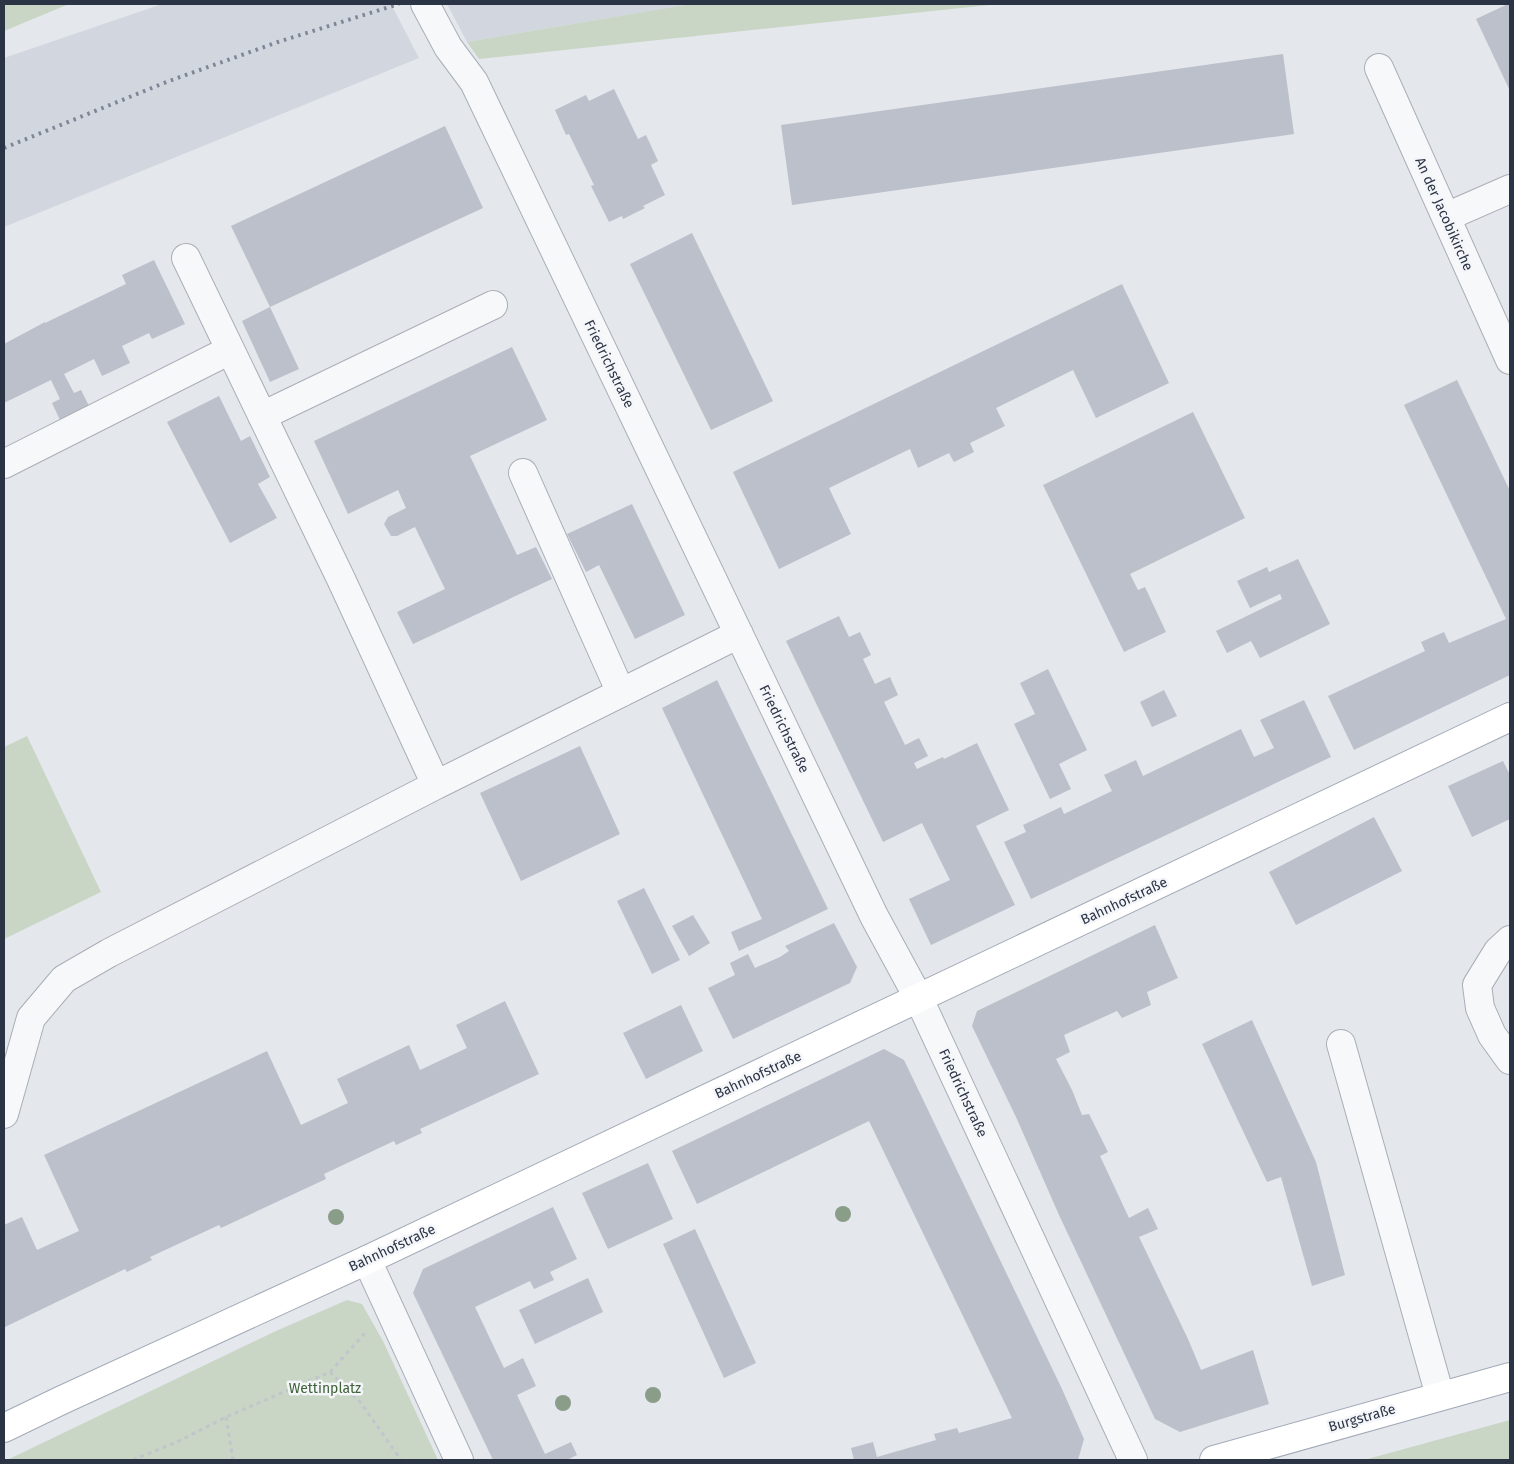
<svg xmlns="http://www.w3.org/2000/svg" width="1514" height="1464" font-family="'Fira Sans',sans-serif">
  <rect width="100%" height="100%" fill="#e4e7ec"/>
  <path fill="#d2d6de" d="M162,4H391L419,58L4,227V58Z
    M447,4H690L467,42Z"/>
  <path fill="#c9d6c5" d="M4,4H69L4,31Z
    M690,4H999L479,59L467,42Z
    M27,736L101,892L4,939V747Z
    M347,1300L362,1304L383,1341L438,1460H7L276,1331Z
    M1510,1420V1460H1364Z"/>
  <path fill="#bbc0ca" d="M1508,4H1510V91L1476,19Z
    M1283,54L1294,134L792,205L781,125Z
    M614,89L638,139L646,135L658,161L651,165L665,195L643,206L645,208L623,219L622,216L609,222L591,186L594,185L569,134L566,135L555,110L586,95L589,101Z
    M445,126L483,208L270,307L231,226Z
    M692,233L773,401L711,430L630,264Z
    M154,260L185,324L152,339L149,333L122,346L130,363L102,376L94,359L64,374L74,393L81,390L90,408L61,422L52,403L60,399L51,380L4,403V344L45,322V323L126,284L122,275Z
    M1122,284L1169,383L1096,418L1073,370L996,408L1005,426L970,443L974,452L954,462L949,453L918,468L910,449L829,488L851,534L779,569L733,472Z
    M270,307L299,369L270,382L242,321Z
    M512,347L547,420L470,456L517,555L536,547L552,579L413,644L397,612L445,589L415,527L397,536H391L384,524L388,517L406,508L398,490L348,514L314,441Z
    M1457,380L1510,491V675L1354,750L1328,696L1425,651L1421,642L1444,632L1449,643L1506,619L1404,405Z
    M219,396L241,441L250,436L270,477L258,484L277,518L230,543L167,422Z
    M1193,412L1245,518L1130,574L1138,590L1145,587L1166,632L1124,652L1043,485Z
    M632,504L685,615L635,639L599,565L586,572L567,534Z
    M1298,559L1330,624L1260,658L1251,641L1227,653L1216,631L1282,599L1280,594L1250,608L1237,581L1267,567L1269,572Z
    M839,616L849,637L860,632L871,655L863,659L875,684L890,677L898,695L884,702L905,745L919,738L928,756L914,763L917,769L943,757L944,759L977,743L1009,810L976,826L1015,905L931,945L909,899L950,880L922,823L883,842L786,641Z
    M1048,669L1087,750L1059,764L1071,789L1050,799L1014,724L1035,714L1020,683Z
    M717,680L828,909L739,951L731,932L762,919L662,708Z
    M1164,690L1177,716L1152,727L1140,702Z
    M1304,700L1331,757L1031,899L1004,842L1026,832L1023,825L1061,807L1064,814L1112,791L1104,775L1136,760L1143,776L1241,729L1254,757L1274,748L1260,720Z
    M580,746L620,834L521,881L480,793Z
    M1503,761L1510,775V819L1472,837L1448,786Z
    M1374,817L1402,871L1296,925L1269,872Z
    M644,888L680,960L652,974L617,901Z
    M693,915L710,943L689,956L672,926Z
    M834,923L857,967L850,983L733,1039L708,988L735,975L730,963L748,954L755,968L780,957L789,951L785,946Z
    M1155,925L1178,978L1147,992L1151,1005L1122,1018L1117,1011L1064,1035L1070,1052L1056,1059L1072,1090L1082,1115L1089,1114L1108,1152L1100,1156L1129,1218L1148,1208L1158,1229L1139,1237L1188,1339L1201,1370L1253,1350L1269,1404L1180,1432L1155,1419L1059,1215L1016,1117L972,1026L977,1011Z
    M505,1001L539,1074L420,1129L422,1133L396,1145L394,1141L324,1174L326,1179L221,1228L219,1225L150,1257L152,1260L127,1272L125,1269L5,1327L4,1324V1225L22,1217L37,1250L79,1231L44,1155L267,1051L301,1125L348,1103L337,1079L409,1045L420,1070L467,1048L456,1025Z
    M681,1005L703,1051L646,1079L623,1033Z
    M1252,1020L1316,1162L1345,1275L1312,1286L1281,1177L1267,1182L1202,1044Z
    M884,1049L904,1060L1062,1389L1084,1439L1078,1460H854L851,1448L873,1442L877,1457L936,1440L934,1434L957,1428L959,1433L1012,1418L869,1121L697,1204L672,1151Z
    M648,1163L673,1219L608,1249L582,1193Z
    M553,1207L577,1259L550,1272L554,1280L534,1289L530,1281L475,1307L504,1368L523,1358L536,1386L517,1395L545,1454L571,1442L577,1455L567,1460H493L413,1293L423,1269Z
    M695,1229L756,1363L724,1378L663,1244Z
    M588,1278L603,1312L535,1344L519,1310Z"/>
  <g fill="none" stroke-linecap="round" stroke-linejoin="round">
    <g stroke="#a9aeb7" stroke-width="30">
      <path id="minor" d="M425,4L448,47L474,82L874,916L919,999L1133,1460
        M1379,68L1510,360
        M1446,217L1510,189
        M186,258L341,579L436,785L739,634
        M262,416L493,305
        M4,464L230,350
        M523,473L621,693
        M1510,940L1498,951L1477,985L1480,1008L1492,1035L1510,1060
        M1341,1044L1440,1396
        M4,1114L31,1018L64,979L109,953L436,785
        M367,1260L459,1460"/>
    </g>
    <g stroke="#a3abb8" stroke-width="30">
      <path id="major" d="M4,1428L62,1400L367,1260L1510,717
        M1214,1460L1510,1377"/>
    </g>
    <path stroke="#c2c5cb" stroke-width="3" stroke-dasharray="4 4" stroke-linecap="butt" d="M330,1372L361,1403L401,1460
      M226,1417L233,1460
      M133,1460L179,1441L226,1417L330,1372L366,1332"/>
    <use href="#minor" stroke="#f7f8fa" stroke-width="28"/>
    <use href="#major" stroke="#fff" stroke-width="28"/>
    <path stroke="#7d8696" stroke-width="4" stroke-dasharray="2.5 5" stroke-linecap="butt" d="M4,148L169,81L278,42L399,4"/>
  </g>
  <g fill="#899d89">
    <circle cx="843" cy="1214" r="8"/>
    <circle cx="336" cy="1217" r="8"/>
    <circle cx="653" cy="1395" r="8"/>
    <circle cx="563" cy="1403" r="8"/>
  </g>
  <g text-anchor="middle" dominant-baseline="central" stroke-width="5" stroke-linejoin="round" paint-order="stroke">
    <g font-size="14" fill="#2b3445" stroke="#f4f6f9">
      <text transform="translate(1444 214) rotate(66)">An der Jacobikirche</text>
      <text transform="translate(609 364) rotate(64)">Friedrichstraße</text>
      <text transform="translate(784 729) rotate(64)">Friedrichstraße</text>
      <text transform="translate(1124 901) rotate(-25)">Bahnhofstraße</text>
      <text transform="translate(758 1075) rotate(-25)">Bahnhofstraße</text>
      <text transform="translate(963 1093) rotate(65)">Friedrichstraße</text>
      <text transform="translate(392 1248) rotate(-25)">Bahnhofstraße</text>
      <text transform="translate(1362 1418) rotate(-16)">Burgstraße</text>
    </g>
    <g font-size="14" fill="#3f6138" stroke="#f4f6f9">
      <text x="325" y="1388">Wettinplatz</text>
    </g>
  </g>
  <rect width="1514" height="1464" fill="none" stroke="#2b3445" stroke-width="10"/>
</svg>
